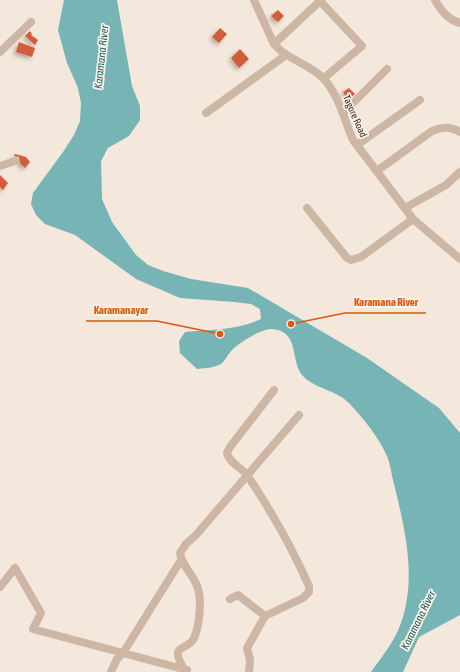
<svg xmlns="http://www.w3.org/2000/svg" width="460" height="672" font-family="'Asap Condensed',sans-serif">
  <defs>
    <filter id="shadow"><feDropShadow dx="-2.5" dy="2.5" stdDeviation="2" flood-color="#0004"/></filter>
  </defs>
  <rect width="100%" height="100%" fill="#f4e7db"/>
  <path fill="#76b4b5" d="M64,0H117L132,86L140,106V120L129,136L108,148L101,161L102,199L112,222L136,255L148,265L163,271L191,279L248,288L367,358L439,408L460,433V615L419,637L403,672H371C387,650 399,636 405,609C415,567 403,521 393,480C391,472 390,462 386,454C378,436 362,417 349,403C336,390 313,388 302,375C290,360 300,331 272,329C262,328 239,343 232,350C228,354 225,361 221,364C214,368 205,368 197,369L180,353L179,341L185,332C211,329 236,331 261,319L260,309L251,304L234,302L180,298L136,279L75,235L45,224L36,215L31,204L33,193L63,152L74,135L80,121L81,103L78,88L67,63L58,30Z"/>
  <path fill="#d25b3a" filter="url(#shadow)" d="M278,10L284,16L278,22L271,16Z
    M220,28L227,34L219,43L212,37Z
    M30,31L32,34L31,35L38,40L35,45L25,36Z
    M19,42L35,48L32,57L16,52Z
    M240,49L249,59L239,68L231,58Z
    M349,88L355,94L348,100L343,92Z
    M15,154L26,157L30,162L25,168L20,163L19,157L14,156Z
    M0,175L8,183L3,190L0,187Z"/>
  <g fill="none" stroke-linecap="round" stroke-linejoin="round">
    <path stroke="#ceb6a5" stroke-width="8" d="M254,0L274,44L280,50C293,61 312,66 324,79C339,96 344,119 353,140L413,219L460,259
      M435,0C441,11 448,20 460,23
      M320,1L362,46L324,78
      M274,44L321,0
      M0,52L31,22
      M206,113L286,55
      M343,113L387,69
      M357,145L420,100
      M0,166L15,161
      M377,171L432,131C443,127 450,126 460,132
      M307,208L347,258L351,260L361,257L413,219
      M405,208L446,185L460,172
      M0,587L15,568L41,613L33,629L187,670
      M230,599L238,595L265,616
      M184,669C168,642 188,652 194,638C199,627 200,613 200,601C199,576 183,571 180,553L186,544L196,535L299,415
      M111,672L117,659L123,653L181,560
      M249,672L250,660L247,648L265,616L303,598L309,592V586C292,548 272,512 249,478C243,467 230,465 227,453L230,447L274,390"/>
  </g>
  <g text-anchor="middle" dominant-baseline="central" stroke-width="3.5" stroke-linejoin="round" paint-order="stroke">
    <g font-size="10" fill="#392c27" stroke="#fbf2e8">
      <text transform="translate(355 116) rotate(66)">Tagore Road</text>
    </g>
    <g font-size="11" font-style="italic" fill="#185d5f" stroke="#fbf2e8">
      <text transform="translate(101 57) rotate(-84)">Karamana River</text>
      <text transform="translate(418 620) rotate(-64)">Karamana River</text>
    </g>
  </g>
  <path fill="none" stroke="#df570d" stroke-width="1.5" d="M291 324L345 313H426M220 334L157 321H86"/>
  <g fill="#df570d" stroke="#fbf2e8" stroke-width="1.5">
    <circle cx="291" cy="324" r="4"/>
    <circle cx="220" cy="334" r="4"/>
  </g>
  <g font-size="11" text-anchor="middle" font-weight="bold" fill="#df570d" stroke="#fbf2e8" stroke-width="3.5" stroke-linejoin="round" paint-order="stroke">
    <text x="386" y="306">Karamana River</text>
    <text x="121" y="314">Karamanayar</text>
  </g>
</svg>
